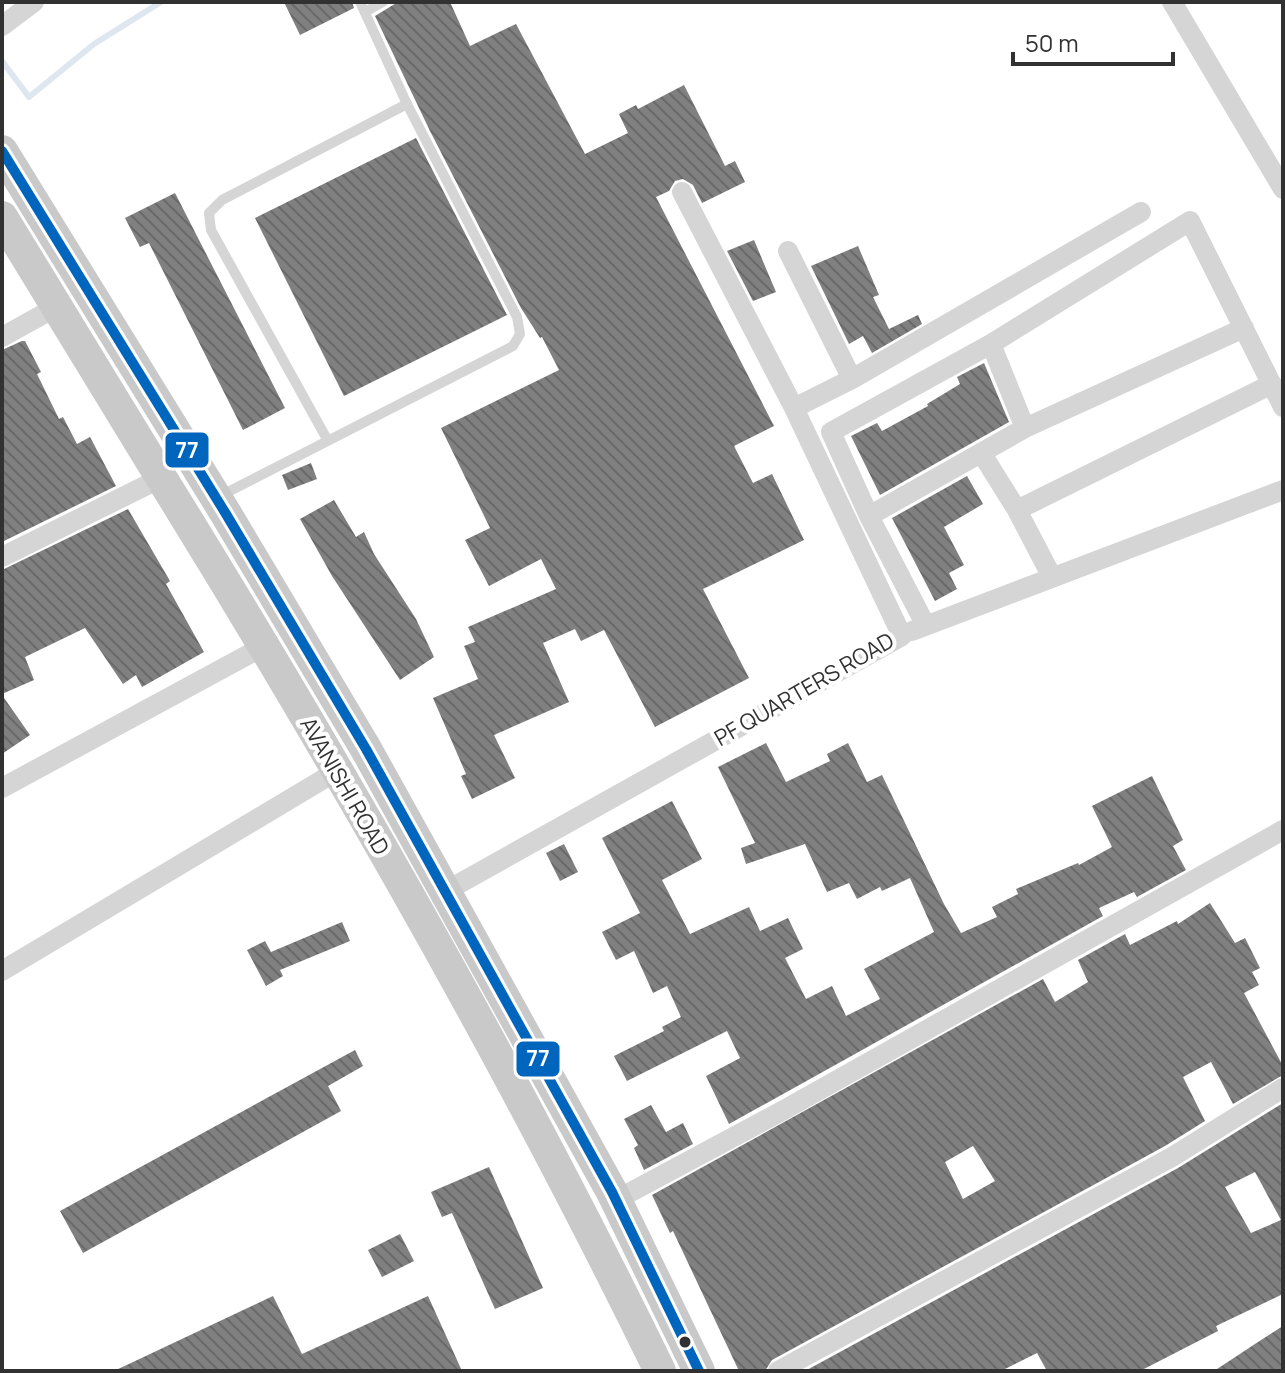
<svg xmlns="http://www.w3.org/2000/svg" width="1285" height="1373" font-family="Manrope,sans-serif">
  <defs>
    <pattern id="building-back-hatch" width="6" height="6" patternUnits="userSpaceOnUse" patternTransform="scale(2)"><rect width="6" height="6" fill="#808080"/><path d="M-1 5l2 2M0 0l6 6M5-1l2 2" fill="none" stroke="#696969"/></pattern>
  </defs>
  <rect width="100%" height="100%" fill="#fff"/>
  <g fill="none" stroke-linecap="round" stroke-linejoin="round">
    <path stroke="#dee7f0" stroke-width="6" d="M2,61L29,97L94,44L161,2"/>
  </g>
  <path fill="url(#building-back-hatch)" fill-rule="evenodd" d="M284,2H352L354,8L300,35Z
    M398,2H450L470,46L516,24L585,154L628,133L619,114L636,105L638,109L684,85L725,166L735,161L745,182L702,203L693,185L683,179L675,181L669,191L656,197L774,426L734,446L753,483L772,474L804,540L703,589L749,678L655,727L604,630L581,641L575,629L543,643L569,702L494,735L515,778L472,799L461,776L466,774L433,698L478,679L464,646L475,642L468,627L556,589L541,559L489,586L465,540L490,528L441,428L559,370L542,337L540,338L521,308L430,131L375,16Z
    M416,138L507,315L344,396L255,218Z
    M175,193L285,408L243,430L149,243L140,247L125,218Z
    M754,240L776,292L753,301L727,251Z
    M858,246L879,295L873,297L889,329L918,315L922,324L872,353L863,336L849,344L811,266Z
    M22,341H25L41,372L37,374L59,419L63,417L77,444L90,437L116,486L2,542V350Z
    M984,363L1009,422L880,495L851,436L877,423L882,431L928,406L927,404L960,384L957,377Z
    M311,463L317,479L288,490L282,475Z
    M967,476L983,504L944,527L964,565L949,573L957,589L935,601L892,518Z
    M334,500L356,537L364,532L374,554L416,619L434,657L400,680L332,576L300,519Z
    M128,509L170,581L166,584L204,652L142,687L136,675L123,684L85,628L25,657L34,680L2,694V570Z
    M2,695L30,735L2,754Z
    M766,743L786,782L830,761L827,754L848,743L867,782L882,775L944,904L961,933L997,917L992,907L1018,894L1016,889L1078,863L1079,865L1112,847L1092,806L1152,776L1183,840L1173,846L1186,870L1137,897L1134,892L1099,908L1103,916L729,1124L706,1076L740,1058L727,1031L627,1081L614,1056L664,1031L662,1027L681,1017L667,986L653,993L634,951L616,960L602,932L640,913L602,838L672,801L702,859L662,880L690,934L749,907L760,931L788,918L803,949L785,958L806,999L832,986L846,1016L880,999L864,969L934,932L910,878L882,891L880,887L857,899L849,883L827,892L805,844L746,864L741,848L755,843L718,767Z
    M564,844L578,872L560,881L546,853Z
    M1210,903L1235,943L1245,938L1260,968L1252,972L1259,985L1244,993L1283,1066V1075L1233,1104L1211,1062L1183,1077L1205,1121L1165,1146L772,1360L765,1371H739L673,1231L670,1233L652,1195L1043,979L1055,1002L1088,982L1078,960L1125,934L1130,945L1177,921L1178,924ZM973,1146L995,1181L963,1199L945,1162Z
    M342,922L350,941L280,970L283,976L266,986L247,950L265,941L271,952Z
    M355,1050L363,1066L328,1086L341,1111L83,1253L60,1211Z
    M1283,1103V1294L1216,1326L1218,1331L1140,1371H1047L1037,1353L1001,1371H805L1178,1168ZM1255,1172L1281,1220L1251,1233L1225,1187Z
    M651,1105L666,1132L683,1123L693,1144L644,1170L634,1148L638,1145L624,1119Z
    M489,1167L543,1288L495,1309L452,1213L442,1217L431,1192Z
    M400,1234L414,1261L382,1277L368,1250Z
    M273,1296L302,1354L428,1296L462,1371H114Z
    M1283,1326V1371H1214L1258,1342Z"/>
  <g fill="none" stroke-linecap="round" stroke-linejoin="round">
    <path stroke="#d5d5d5" stroke-width="10" d="M365,12L383,2
      M328,441L211,230L209,213L222,200L407,104
      M218,497L513,346L520,334L517,317L407,104L360,2"/>
    <path stroke="#d5d5d5" stroke-width="20" d="M1172,2L1283,189
      M2,26L34,2
      M788,251L852,379
      M2,337L58,306
      M991,344L1025,428
      M794,408L852,379L1141,212
      M982,454L1017,510L1052,577
      M1017,510L1272,384
      M869,516L1025,428L1244,328
      M2,557L161,478
      M925,624L869,516L831,432L991,344L1190,221L1283,407
      M912,631L1283,490
      M2,788L264,646
      M446,891L902,636L794,408L682,192
      M2,971L337,771
      M616,1200L782,1111L1283,830
      M778,1371L1172,1157L1283,1088"/>
    <path stroke="#c9c9c9" stroke-width="32" d="M2,151L226,514L366,749L612,1192L699,1371
      M2,217C56,304 108,392 162,479C341,768 511,1065 660,1371"/>
    <g stroke="#fff" stroke-width="16">
      <path id="bus-1" d="M2,151L226,514L366,749L612,1192L699,1371"/>
    </g>
    <use href="#bus-1" stroke="#0065bd" stroke-width="10"/>
  </g>
  <circle fill="#313131" stroke="#fff" stroke-width="3" cx="685" cy="1342" r="7"/>
  <g text-anchor="middle" dominant-baseline="central" stroke-width="8" stroke-linejoin="round" paint-order="stroke">
    <g font-size="22" fill="#313131" stroke="#fff">
      <text transform="translate(804 689) rotate(-30)">PF QUARTERS ROAD</text>
      <text transform="translate(345 786) rotate(60)">AVANISHI ROAD</text>
    </g>
  </g>
  <g stroke="#fff" stroke-width="3">
    <rect x="164" y="431" width="46" height="38" rx="8" fill="#0065bd"/>
    <rect x="515" y="1040" width="46" height="38" rx="8" fill="#0065bd"/>
  </g>
  <g font-size="22" text-anchor="middle" font-weight="bold" fill="#fff">
    <text x="187" y="458">77</text>
    <text x="538" y="1066">77</text>
  </g>
  <rect width="1285" height="1373" fill="none" stroke="#313131" stroke-width="8"/>
  <path d="M1013 52v12h160v-12" fill="none" stroke="#313131" stroke-width="4"/>
  <text x="1025" y="52" font-size="24" fill="#313131" stroke="#ffffff" stroke-width="6" paint-order="stroke">50 m</text>
</svg>
